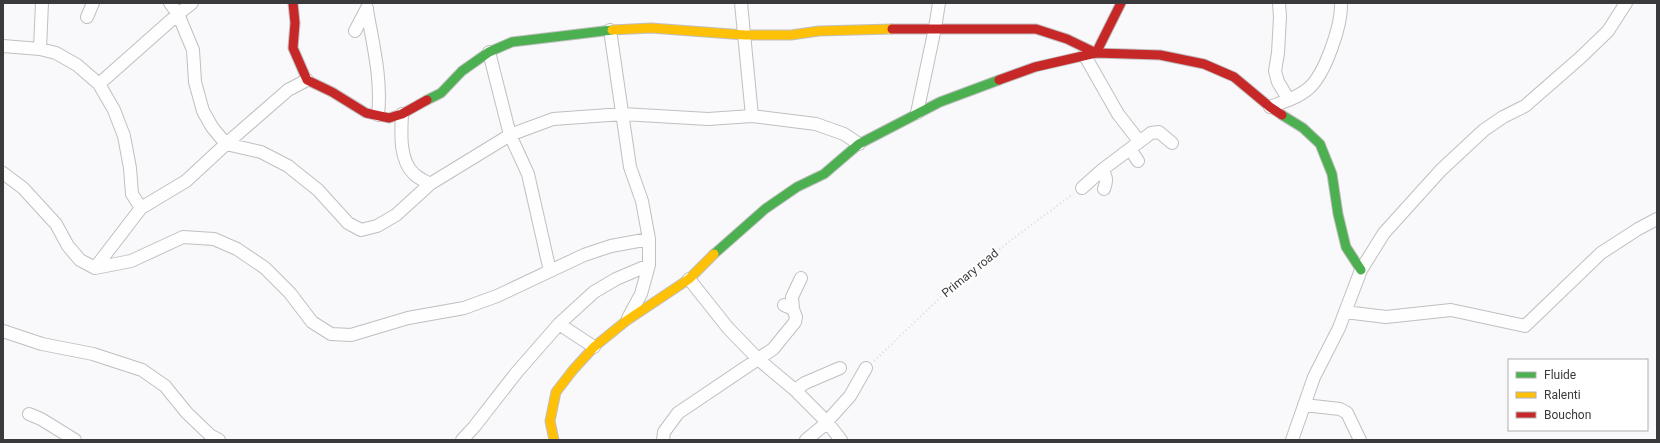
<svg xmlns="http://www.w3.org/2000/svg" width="1660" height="443" font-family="Roboto,sans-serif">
  <rect width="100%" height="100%" fill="#f9f8fa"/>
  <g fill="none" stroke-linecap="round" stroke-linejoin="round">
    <g stroke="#c0bfc1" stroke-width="14">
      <path id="street" d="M170,3L178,14L193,50L195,82L203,111L212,127L226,144L261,152L288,166L318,190L348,223L361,230L377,226L396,215L430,184L510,135L553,119L623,114L708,119L752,116L816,124L844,134L859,144
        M741,3L752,116
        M1279,3L1280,17L1278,53L1275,71L1278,82L1289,100
        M367,10C373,45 382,79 378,115
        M87,17L93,3
        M610,30L630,167L642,201L649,239V265L641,294L628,318
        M355,31L367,8
        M3,46L40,49L56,53L77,65L99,84L114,110L124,136L130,168L132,194L141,208
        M40,49L42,3
        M489,52L510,135L528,174L550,271
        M1085,56L1118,114L1139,141
        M99,84L178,14L192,3
        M1270,107C1283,102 1298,98 1309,88C1325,74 1342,25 1341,3
        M917,113L935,28L939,3
        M402,114C401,133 399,160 414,174C418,178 425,181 430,184
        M1130,149L1138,161
        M1102,170C1107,177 1107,181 1104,189
        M3,173L23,188L56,224L68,246L80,260L95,268L131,261L183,237L214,239L237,249L265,268L290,293L312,322L331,334L351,335L408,318L464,308L497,296L584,255L611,246L649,239
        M1082,188L1102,170L1151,133L1159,132L1172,143
        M95,268L141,208L186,181L226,144L288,90L307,80
        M689,279L728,328L758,359L795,390L827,422L841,440
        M793,309L792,297L801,278
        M1345,312L1386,317L1451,310L1525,326L1601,253L1638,229L1657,219
        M559,324L594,347
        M3,331L42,344L93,354L142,370L165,386L187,413L210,435L219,440
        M795,390L805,383L840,368
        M1304,405L1340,409L1347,413L1360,440
        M29,414L41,419L75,440
        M462,440L474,427L517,372L559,324L594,292L616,279L649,265
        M663,440L664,432L678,413L773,349L795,322L796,317L793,309L784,305
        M806,440L823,426L850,396L866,368
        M1292,440L1314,377L1339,328L1361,270L1384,233L1441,170L1484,130L1503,117L1525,106L1580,58L1608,31L1626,3"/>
    </g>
    <g stroke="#c0bfc1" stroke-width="11">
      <path id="fast" d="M427,100L441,93L462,71L489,52L512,42L612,30
        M1282,115L1303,128L1320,144L1332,174L1338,214L1346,247L1361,270
        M714,254L765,209L797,187L824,174L859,144L940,102L999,80"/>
    </g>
    <g stroke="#c0bfc1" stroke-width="11">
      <path id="slow" d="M612,30L651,28L745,35H791L819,31L892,29
        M554,440L550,421L556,392L573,370L594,347L626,321L689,279L714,254"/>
    </g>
    <g stroke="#c0bfc1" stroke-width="11">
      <path id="jam" d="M293,3L295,23L293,48L307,80L332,92L366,113L389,118L402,114L427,100
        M892,29H1036L1067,39L1096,53L1121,3
        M999,80L1035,67L1096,53L1160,55L1204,64L1234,77L1270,107L1282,115"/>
    </g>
    <path stroke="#dcdbdc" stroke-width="2" stroke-dasharray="1 3" stroke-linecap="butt" d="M874,361L944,294L1010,241L1073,194"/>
    <use href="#street" stroke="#fefefe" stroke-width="12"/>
    <use href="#fast" stroke="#4caf50" stroke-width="9"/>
    <use href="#slow" stroke="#ffc107" stroke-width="9"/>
    <use href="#jam" stroke="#c62828" stroke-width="9"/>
  </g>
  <g text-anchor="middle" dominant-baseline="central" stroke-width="3.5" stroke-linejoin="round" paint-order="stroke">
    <g font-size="12" fill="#3a393b" stroke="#fff">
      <text transform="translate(970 273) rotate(-39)">Primary road</text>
    </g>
  </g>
  <rect width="1660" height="443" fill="none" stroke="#3a393b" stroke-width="8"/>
  <rect x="1508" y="359" width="140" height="72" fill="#ffffff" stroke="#b0b0b1"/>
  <rect x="1516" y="372" width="20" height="6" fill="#4caf50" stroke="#b0b0b1"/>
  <text x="1544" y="379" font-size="12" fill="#3a393b">Fluide</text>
  <rect x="1516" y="392" width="20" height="6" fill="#ffc107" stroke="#b0b0b1"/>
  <text x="1544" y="399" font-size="12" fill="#3a393b">Ralenti</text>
  <rect x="1516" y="412" width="20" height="6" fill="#c62828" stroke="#b0b0b1"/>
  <text x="1544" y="419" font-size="12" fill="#3a393b">Bouchon</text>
</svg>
